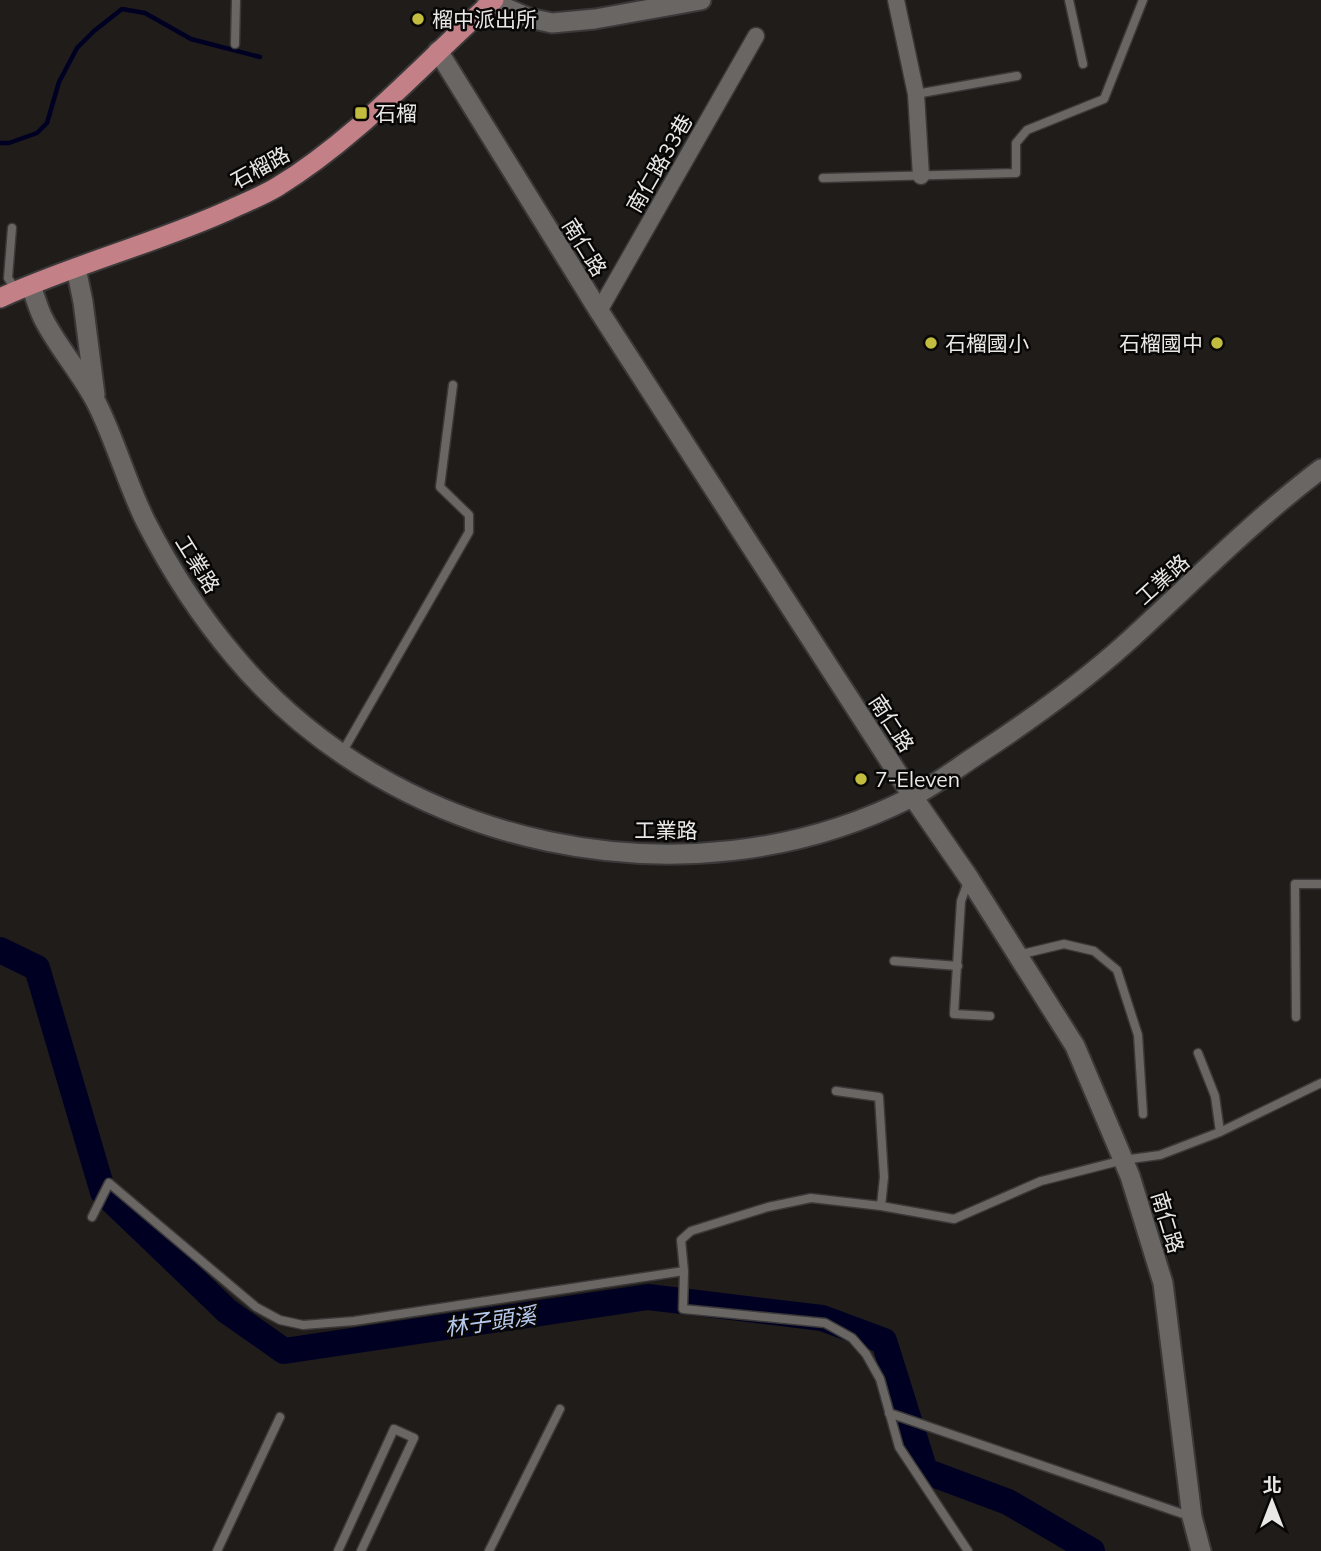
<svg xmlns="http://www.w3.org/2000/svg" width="1321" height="1551" font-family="Mulish,'Noto Sans TC',sans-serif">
  <rect width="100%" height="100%" fill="#1f1c1a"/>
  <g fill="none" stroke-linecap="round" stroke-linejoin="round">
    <path stroke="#000023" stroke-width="4.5" d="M0,143H9L37,133L47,123L59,82L77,48L94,31L122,9L145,13L191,39L260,57"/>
    <path stroke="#000023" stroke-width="26" d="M0,950L37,968L103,1192L227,1311L284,1351L648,1297L822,1318L884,1341L925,1471L1008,1502L1092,1551"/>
    <g stroke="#3a3838" stroke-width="11">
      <path id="service" d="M1069,0L1083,64
        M235,44L236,0
        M916,94L1017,76
        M823,178L1016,173V143L1027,130L1104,99L1143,0
        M12,228L8,278L16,290
        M343,751L469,532V515L440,487L453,385
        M969,879L961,901L954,1014L990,1016
        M1018,955L1064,944L1094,951L1117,970L1138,1035L1143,1114
        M894,961L958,966
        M1296,1017L1295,884H1321
        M1198,1053L1215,1096L1220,1132
        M836,1091L879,1097L884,1177L881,1206
        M92,1217L109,1183L256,1307L280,1320L303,1325L354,1321L684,1271
        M889,1413L1189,1516
        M217,1551L280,1417
        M338,1551L394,1429L414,1438L361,1551
        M489,1551L560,1409
        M968,1551L899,1447L880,1379L866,1354L852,1338L825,1323L683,1309L684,1271L681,1240L691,1231L768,1207L811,1198L881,1206L954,1219L1041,1181L1123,1160L1160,1155L1220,1132L1321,1083"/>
    </g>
    <g stroke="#3a3838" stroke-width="19">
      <path id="minor" d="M896,0L916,94L921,176
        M599,311L756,36"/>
    </g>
    <g stroke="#3a3838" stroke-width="23">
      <path id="tertiary" d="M487,0L529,18L552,23L595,19L701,0
        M438,51L599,311L913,797L969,878L1075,1046L1130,1176L1163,1283L1192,1517L1201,1551
        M76,268L83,302L95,395
        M31,286C35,296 38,308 43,318C58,348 82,374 97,404C116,442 127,484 146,522C170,569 201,617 235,657C395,848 686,911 910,798C932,787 953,771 974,757C1026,723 1078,686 1124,645C1189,586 1251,522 1321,469"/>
    </g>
    <g stroke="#3a3838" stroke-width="23">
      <path id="primary" d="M0,298C74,264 154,244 229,210C244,203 262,196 277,187C359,137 422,64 494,0"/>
    </g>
    <use href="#service" stroke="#696664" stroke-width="8"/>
    <use href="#minor" stroke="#696664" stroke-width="16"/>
    <use href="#tertiary" stroke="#696664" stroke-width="19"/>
    <use href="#primary" stroke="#c38087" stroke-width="19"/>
  </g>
  <g fill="#c3bd3f" stroke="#080706" stroke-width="2.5">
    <circle cx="418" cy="19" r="7"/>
    <rect x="354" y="106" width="14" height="14" rx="3.5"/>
    <circle cx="931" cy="343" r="7"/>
    <circle cx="1217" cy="343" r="7"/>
    <circle cx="861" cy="779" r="7"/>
  </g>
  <g text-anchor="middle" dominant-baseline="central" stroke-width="5" stroke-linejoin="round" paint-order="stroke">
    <g font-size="21" fill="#eae8e7" stroke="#080706" text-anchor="start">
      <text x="432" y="19">榴中派出所</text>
      <text x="375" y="113">石榴</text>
      <text x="945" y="343">石榴國小</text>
      <text x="1203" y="343" text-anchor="end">石榴國中</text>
      <text x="875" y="779">7-Eleven</text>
    </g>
    <g font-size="21" fill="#eae8e7" stroke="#080706">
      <text transform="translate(659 163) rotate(-60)">南仁路33巷</text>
      <text transform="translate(260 167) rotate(-29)">石榴路</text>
      <text transform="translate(585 247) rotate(58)">南仁路</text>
      <text transform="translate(198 564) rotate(58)">工業路</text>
      <text transform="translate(1162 579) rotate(-42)">工業路</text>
      <text transform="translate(892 723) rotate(57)">南仁路</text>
      <text x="666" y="830">工業路</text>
      <text transform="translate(1168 1222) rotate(73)">南仁路</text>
    </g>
    <g font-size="23" font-style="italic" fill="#b7caee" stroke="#080706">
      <text transform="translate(490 1321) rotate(-8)">林子頭溪</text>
    </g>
  </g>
  <g transform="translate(1272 1502)" stroke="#080706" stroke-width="5" paint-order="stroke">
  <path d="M0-5L12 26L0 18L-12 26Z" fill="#eae8e7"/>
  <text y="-10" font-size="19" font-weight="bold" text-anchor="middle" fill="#eae8e7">北</text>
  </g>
</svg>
